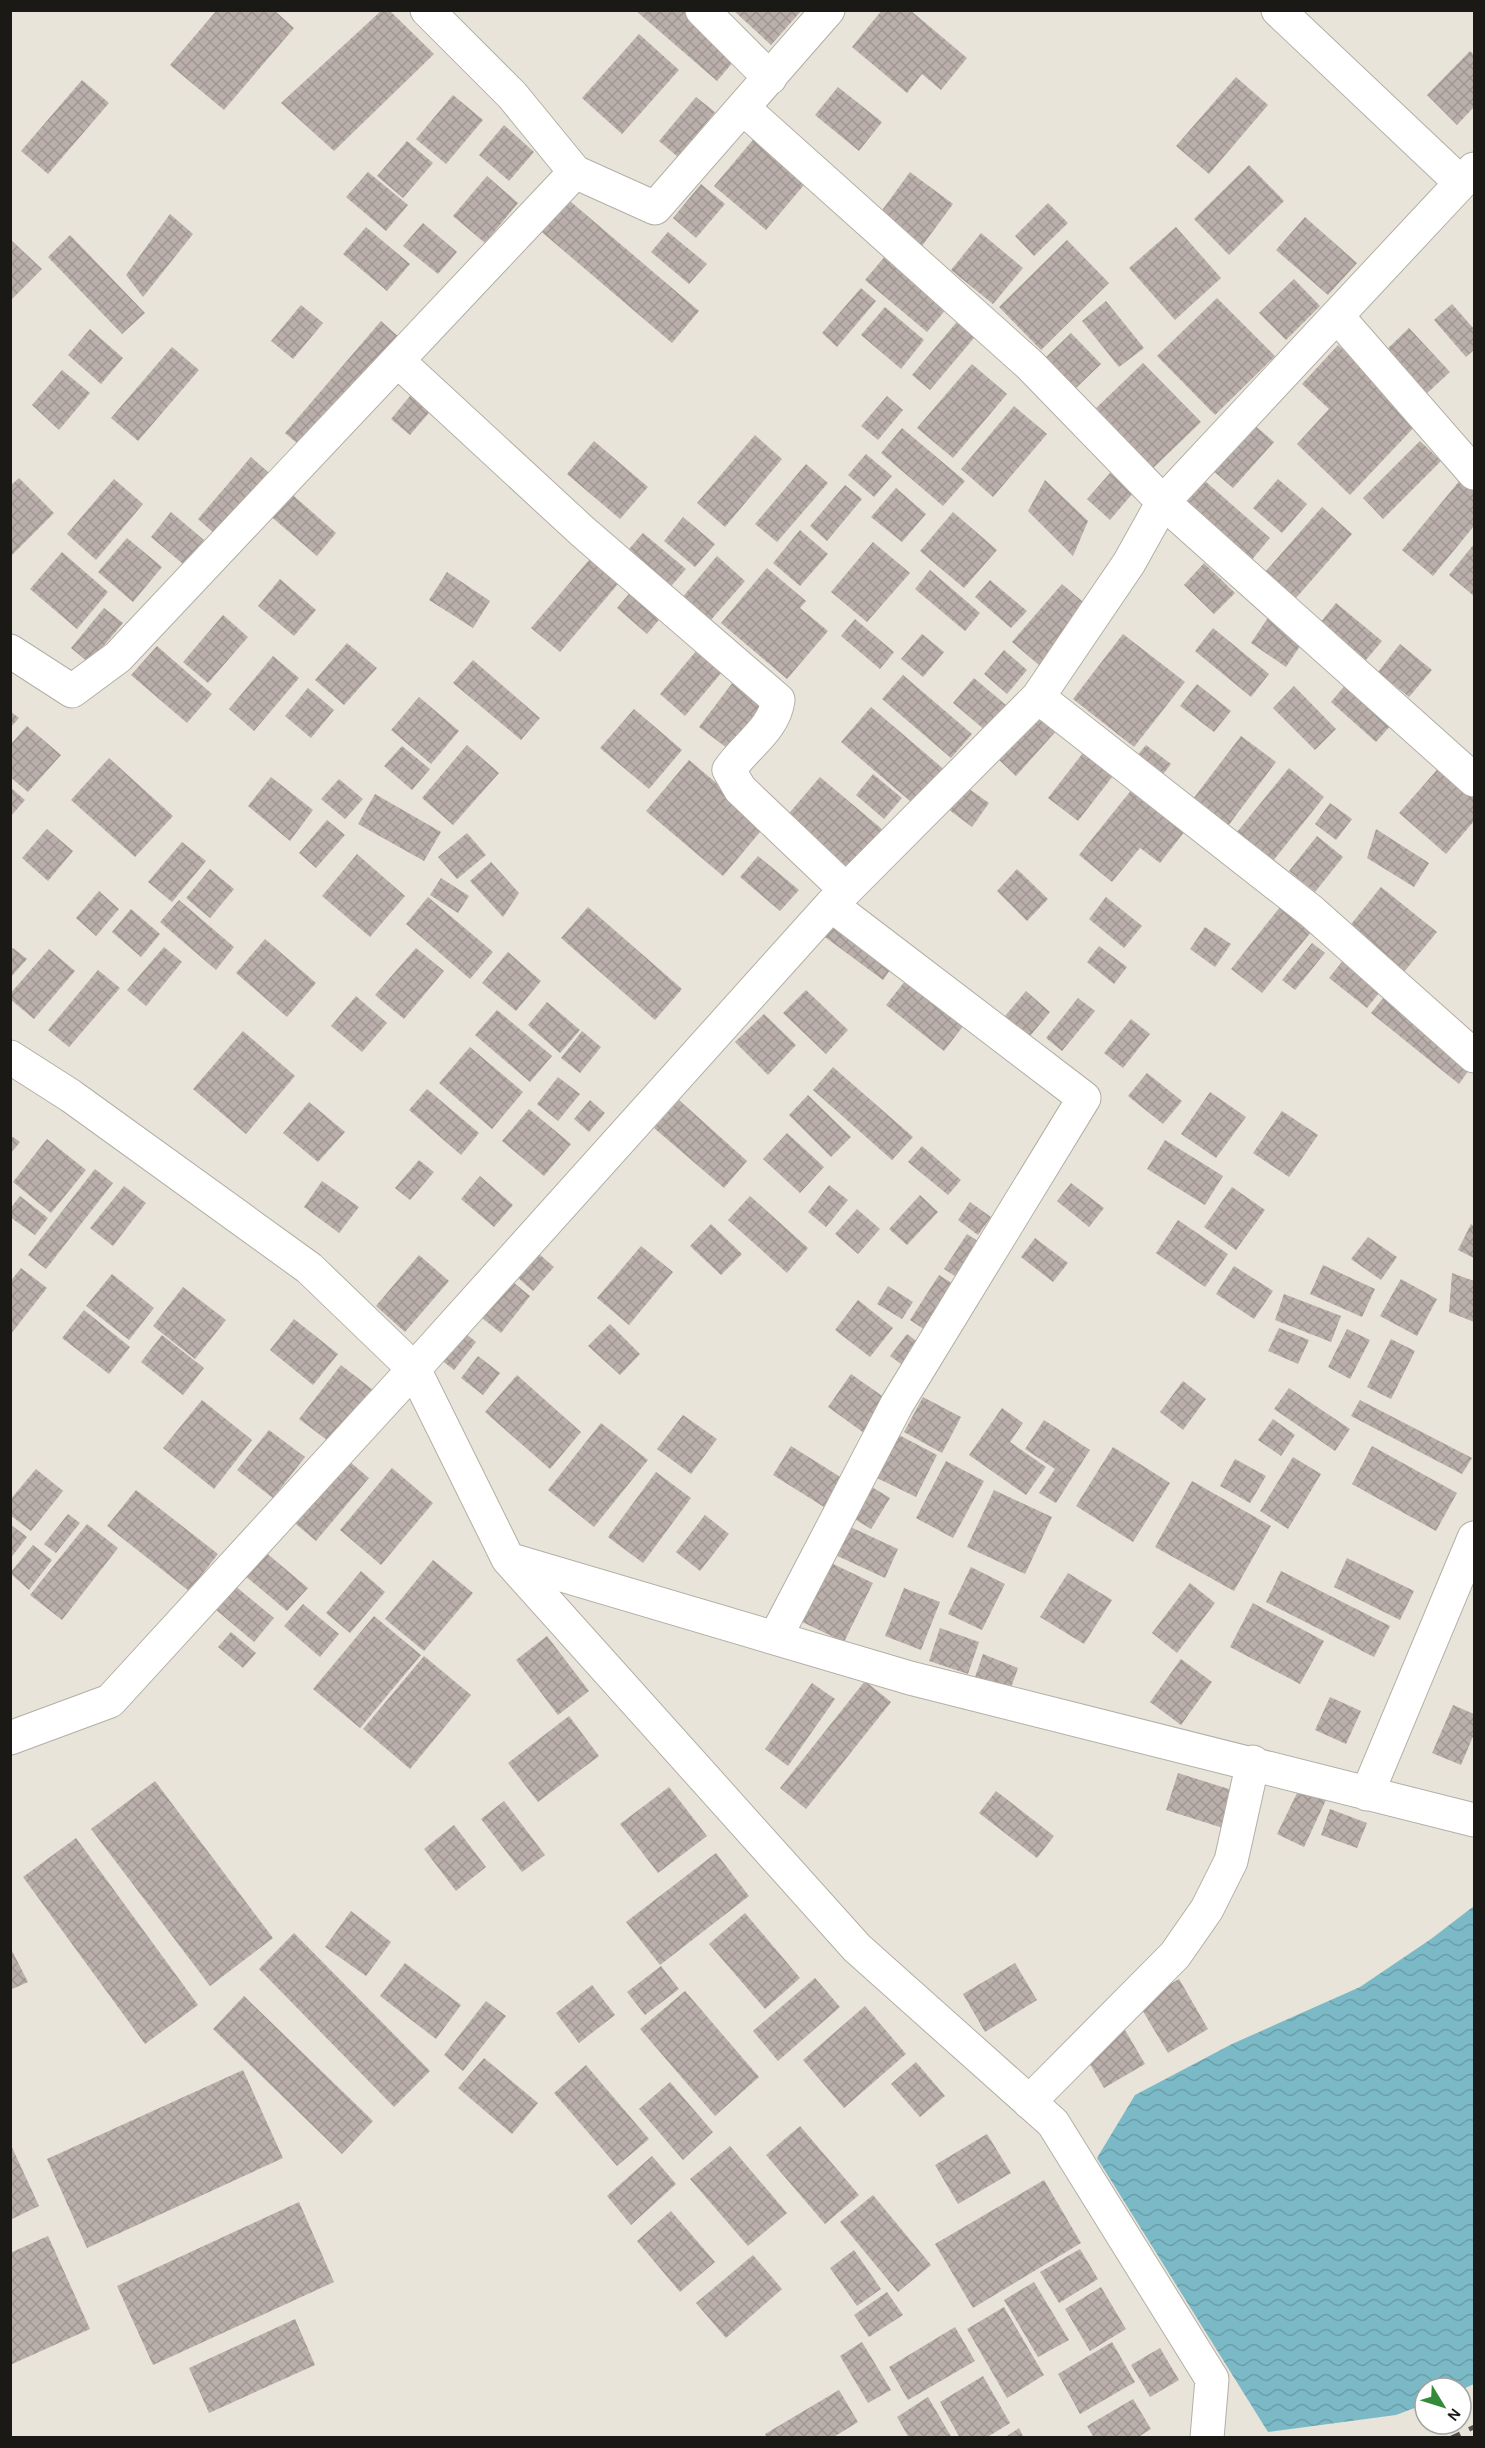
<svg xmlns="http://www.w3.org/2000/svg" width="1485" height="2448" font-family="Karla,sans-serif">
  <defs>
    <pattern id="water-waves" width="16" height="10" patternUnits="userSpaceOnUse" patternTransform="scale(1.5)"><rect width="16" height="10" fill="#7bb9c6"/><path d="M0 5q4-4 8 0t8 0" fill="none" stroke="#6a9ea9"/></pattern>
    <pattern id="building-cross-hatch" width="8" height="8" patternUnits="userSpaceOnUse" patternTransform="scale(1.5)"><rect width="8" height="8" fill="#baafab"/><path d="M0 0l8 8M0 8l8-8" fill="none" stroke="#9f9692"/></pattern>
  </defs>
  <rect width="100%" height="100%" fill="#e8e4da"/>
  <path fill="url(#water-waves)" d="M1474,1906V2384L1461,2390L1425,2388V2404L1396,2415L1268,2432L1097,2158L1135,2095L1232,2044L1360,1987L1431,1939Z"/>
  <path fill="url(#building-cross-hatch)" d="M217,10H274L294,28L224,110L170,65Z
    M382,10H389L434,54L334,151L281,103Z
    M635,10H702L746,47L717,81Z
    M733,10H802L771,45Z
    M882,10H910L967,58L941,90L922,74L907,93L852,47Z
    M639,34L679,70L622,134L582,98Z
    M1470,51L1474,55V107L1457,125L1427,95Z
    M1236,77L1268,105L1209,174L1176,146Z
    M82,80L109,103L48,174L21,151Z
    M838,87L882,122L859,151L815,115Z
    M453,95L483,120L446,164L416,139Z
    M696,97L715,112L678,157L659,141Z
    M504,125L534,152L509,181L479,155Z
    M757,135L809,179L766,230L714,186Z
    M407,141L433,163L403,198L377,176Z
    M1249,165L1284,201L1229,255L1194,219Z
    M368,172L408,205L386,231L346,197Z
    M910,172L953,204L922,246L880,213Z
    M487,176L518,203L485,243L453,216Z
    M701,184L725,204L696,238L673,218Z
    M564,196L699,311L672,343L537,228Z
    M1048,203L1068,223L1034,256L1015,236Z
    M170,214L193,234L143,297L126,275Z
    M1305,217L1357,263L1328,295L1276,250Z
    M423,223L457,252L438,274L403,246Z
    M366,227L410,264L387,291L343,254Z
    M1176,227L1221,278L1175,320L1129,268Z
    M668,232L707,264L689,284L651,252Z
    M981,233L1023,268L993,304L951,270Z
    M70,235L145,313L122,334L48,257Z
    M10,239L42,269L10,301Z
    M1067,240L1109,283L1041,350L999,307Z
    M886,255L948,307L927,332L865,280Z
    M1294,279L1320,306L1286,340L1259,313Z
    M861,288L876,301L837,347L822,333Z
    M1217,298L1275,356L1215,415L1157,356Z
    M1106,301L1144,348L1119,367L1082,321Z
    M1452,304L1474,329V350L1466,357L1434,320Z
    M301,305L323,323L293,359L271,341Z
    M885,307L924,340L901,369L861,335Z
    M961,317L979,332L930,390L912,375Z
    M381,321L401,339L305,450L285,433Z
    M1409,328L1450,372L1424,396L1384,352Z
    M90,329L123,358L101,384L68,355Z
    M1071,333L1101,364L1075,389L1045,358Z
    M1338,345L1419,422L1350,495L1297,444L1329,409L1302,384Z
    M172,347L199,370L138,441L111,418Z
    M1143,363L1201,422L1150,471L1092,412Z
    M972,364L1007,394L953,458L917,428Z
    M62,370L90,393L59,430L32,405Z
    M419,385L439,401L410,435L391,419Z
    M887,396L903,410L878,440L861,426Z
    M1014,406L1047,434L993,497L961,469Z
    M1252,423L1274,442L1233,488L1211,469Z
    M902,428L965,481L943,506L881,453Z
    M755,435L782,459L725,527L697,503Z
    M594,441L648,487L620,519L567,474Z
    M1420,441L1441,461L1383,519L1363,498Z
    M866,454L892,476L874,497L848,475Z
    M251,457L269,473L216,535L198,519Z
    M806,464L828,483L777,542L755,524Z
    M1110,473L1133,493L1110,520L1087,499Z
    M19,478L54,513L10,557V486Z
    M114,479L143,504L96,560L67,534Z
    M1278,479L1307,504L1282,533L1253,508Z
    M1461,479L1474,490V526L1433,576L1402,550Z
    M1045,480L1088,521L1073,556L1028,511Z
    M1205,481L1270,538L1249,563L1183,506Z
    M845,485L862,499L827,541L810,526Z
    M896,488L926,514L902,542L871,517Z
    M287,490L336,533L317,556L267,513Z
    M1322,507L1352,534L1296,598L1266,571Z
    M171,512L204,540L183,564L151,537Z
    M953,512L997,550L964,588L920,551Z
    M683,517L715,544L695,567L664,541Z
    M800,530L828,554L800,586L773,563Z
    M643,533L686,569L666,592L623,556Z
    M127,538L162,567L133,602L98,572Z
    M873,542L910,573L867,622L831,592Z
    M1474,544V596L1449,575Z
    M62,552L108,592L77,629L30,589Z
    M595,553L624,577L560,652L531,628Z
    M717,556L745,581L703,629L676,605Z
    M1204,563L1235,593L1214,614L1184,585Z
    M767,568L806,601L800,608L828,631L787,679L721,623Z
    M930,570L980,613L965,631L915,589Z
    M447,572L490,601L473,628L429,600Z
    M280,579L316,610L294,636L258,606Z
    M990,580L1027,611L1011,628L975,597Z
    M1062,584L1089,607L1039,665L1012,642Z
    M633,589L663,615L647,634L617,608Z
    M1336,603L1382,641L1366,660L1320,623Z
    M104,608L123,623L89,663L71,648Z
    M223,615L248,637L208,683L183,662Z
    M1269,616L1304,640L1286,667L1251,643Z
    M855,619L894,652L880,669L841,636Z
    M1213,628L1269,674L1251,697L1195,651Z
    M922,634L944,652L923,677L901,659Z
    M1123,634L1185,682L1134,747L1073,699Z
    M347,643L377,668L344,705L315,680Z
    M702,644L728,665L685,716L660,694Z
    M1400,644L1432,670L1409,697L1378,672Z
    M157,646L212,694L187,723L131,675Z
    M1004,650L1027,670L1007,694L984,674Z
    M273,656L299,678L254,731L229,709Z
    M473,660L540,718L521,740L453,683Z
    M903,675L972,734L951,758L882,699Z
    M974,678L1007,706L986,731L953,703Z
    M733,682L769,710L735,754L699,727Z
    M1197,684L1231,711L1214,732L1180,706Z
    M1346,684L1392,724L1376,742L1331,702Z
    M1294,686L1336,729L1315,750L1273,708Z
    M308,688L334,710L311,738L285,716Z
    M419,697L459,731L431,764L391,730Z
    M871,707L947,772L917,807L841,742Z
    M634,709L682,750L649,789L600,748Z
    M10,711L19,718L10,728Z
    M1039,713L1058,729L1016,776L998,759Z
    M27,726L61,755L28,792L10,777V745Z
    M1241,736L1276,762L1228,826L1193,799Z
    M467,745L499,773L453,825L422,798Z
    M1146,745L1171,764L1157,782L1131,763Z
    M402,746L430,769L412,790L384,766Z
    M1083,753L1113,776L1078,821L1048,798Z
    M109,758L173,816L135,857L71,800Z
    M689,760L766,825L723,876L646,811Z
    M1443,763L1474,791V821L1446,854L1399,813Z
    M1289,768L1324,797L1273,861L1237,832Z
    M873,774L902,798L884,819L856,795Z
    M271,777L313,810L290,841L248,806Z
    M820,777L883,830L848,871L785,818Z
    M339,779L363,799L345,819L321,799Z
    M965,786L989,803L972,827L948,809Z
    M10,787L25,800L10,817Z
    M1133,788L1185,831L1160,863L1140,848L1112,882L1079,855Z
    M375,794L441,832L424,861L358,824Z
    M1330,803L1352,819L1336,840L1315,824Z
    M327,820L345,835L316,868L299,853Z
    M47,829L73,851L48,881L22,858Z
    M1376,829L1429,863L1414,887L1367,858Z
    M467,833L486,855L457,879L438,857Z
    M1317,836L1343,857L1315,892L1289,871Z
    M182,842L206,861L172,902L148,882Z
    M357,854L405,896L370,937L322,896Z
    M758,856L799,890L780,911L740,877Z
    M491,862L519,893L503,917L470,881Z
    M210,869L234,889L210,918L186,898Z
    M1017,869L1048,899L1027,921L997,891Z
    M441,878L469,896L458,913L430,895Z
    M1381,887L1437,932L1403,973L1348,928Z
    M99,891L119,909L96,936L76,918Z
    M428,897L493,952L470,979L406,924Z
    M1106,897L1142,926L1124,948L1089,919Z
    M179,900L234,947L216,970L160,922Z
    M588,907L682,989L655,1020L561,938Z
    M1280,907L1311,932L1262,993L1231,969Z
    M131,909L160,934L141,957L112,932Z
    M840,917L897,960L883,980L825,937Z
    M1205,927L1231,944L1215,967L1190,949Z
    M265,939L316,983L287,1017L236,973Z
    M1312,943L1325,953L1295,990L1282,980Z
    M1099,946L1127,967L1114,984L1087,962Z
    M164,947L182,962L146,1006L127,990Z
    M13,948L27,959L10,978V951Z
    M416,948L444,971L404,1019L375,995Z
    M49,949L75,971L34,1019L10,999V994Z
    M508,952L541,981L516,1011L482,983Z
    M1349,953L1387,983L1367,1008L1329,978Z
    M98,970L120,988L69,1047L48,1030Z
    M909,976L967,1021L944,1051L886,1005Z
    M806,990L848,1030L826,1054L783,1013Z
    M1026,991L1050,1012L1025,1042L1000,1022Z
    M1388,992L1474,1063L1459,1084L1371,1013Z
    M356,996L387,1023L362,1052L331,1026Z
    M1078,998L1095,1011L1062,1051L1046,1038Z
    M547,1002L580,1030L560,1053L528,1025Z
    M497,1010L552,1056L530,1082L475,1035Z
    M764,1014L796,1045L768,1075L735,1042Z
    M1131,1019L1150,1034L1123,1068L1104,1053Z
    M243,1031L295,1076L246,1134L193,1089Z
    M582,1031L601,1047L580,1073L561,1058Z
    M470,1047L523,1092L492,1129L439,1083Z
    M833,1067L913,1137L892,1160L813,1090Z
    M1147,1073L1182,1101L1163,1124L1128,1096Z
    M558,1077L580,1094L558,1121L537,1104Z
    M427,1089L479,1133L461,1155L409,1110Z
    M1210,1092L1246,1117L1216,1158L1181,1134Z
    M808,1095L851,1137L831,1157L789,1115Z
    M590,1100L605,1113L589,1132L574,1119Z
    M679,1100L747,1161L724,1188L654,1128Z
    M309,1102L345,1132L318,1162L283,1133Z
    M529,1109L571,1144L544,1176L502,1141Z
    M1282,1111L1318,1135L1289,1177L1253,1153Z
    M787,1133L824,1167L800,1193L763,1159Z
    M10,1135L20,1142L10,1154Z
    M47,1139L86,1170L51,1213L13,1182Z
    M1165,1140L1223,1176L1205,1205L1147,1169Z
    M922,1146L961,1180L948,1195L908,1162Z
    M419,1160L434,1172L410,1200L395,1188Z
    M95,1169L113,1183L46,1269L28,1255Z
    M480,1176L513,1205L494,1227L461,1199Z
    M322,1181L359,1207L339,1233L304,1207Z
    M1071,1183L1104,1208L1089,1227L1057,1201Z
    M829,1185L848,1200L826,1227L808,1212Z
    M124,1186L146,1203L113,1246L90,1228Z
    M1232,1187L1265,1210L1236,1250L1204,1227Z
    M920,1195L938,1212L907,1245L889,1229Z
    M20,1196L48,1218L35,1235L10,1217V1209Z
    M750,1196L808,1248L787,1273L728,1220Z
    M970,1202L991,1217L978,1235L958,1220Z
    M857,1209L880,1229L858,1254L835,1234Z
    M1178,1220L1228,1254L1205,1287L1156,1253Z
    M711,1224L742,1254L721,1275L690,1246Z
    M1471,1224L1474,1226V1258L1458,1250Z
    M967,1234L984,1245L961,1280L944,1269Z
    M1368,1237L1397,1257L1381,1280L1351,1259Z
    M1035,1238L1068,1263L1053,1282L1021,1257Z
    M522,1239L554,1267L533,1291L501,1263Z
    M641,1246L673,1272L629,1325L597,1298Z
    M419,1255L449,1281L405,1332L376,1306Z
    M1323,1265L1375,1289L1362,1317L1310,1294Z
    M1234,1266L1273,1291L1254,1319L1216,1294Z
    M21,1268L47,1288L10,1335V1282Z
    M497,1269L530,1296L501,1333L468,1307Z
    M1452,1273L1474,1281V1322L1449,1312Z
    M112,1274L154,1308L129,1340L86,1306Z
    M939,1275L958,1287L928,1332L910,1320Z
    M1401,1279L1437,1299L1417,1336L1380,1316Z
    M888,1286L913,1302L902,1319L877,1304Z
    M183,1287L226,1320L195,1359L153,1326Z
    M1284,1294L1341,1316L1331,1342L1275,1320Z
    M858,1300L893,1328L870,1357L835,1330Z
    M84,1310L130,1347L109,1374L62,1338Z
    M294,1319L338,1354L313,1385L270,1350Z
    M453,1323L476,1342L454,1370L430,1351Z
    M610,1324L640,1354L620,1375L588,1346Z
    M1279,1328L1309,1340L1298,1364L1268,1351Z
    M1347,1329L1370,1340L1350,1379L1328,1367Z
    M907,1334L922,1345L905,1367L890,1356Z
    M162,1335L204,1368L183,1395L141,1362Z
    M1391,1339L1415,1351L1391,1399L1367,1387Z
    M478,1356L500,1373L483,1395L461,1378Z
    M341,1365L373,1390L331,1443L299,1419Z
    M851,1374L888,1400L864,1433L828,1407Z
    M517,1375L581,1432L550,1469L485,1412Z
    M1183,1381L1206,1399L1183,1430L1160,1412Z
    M1289,1388L1350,1429L1335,1451L1274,1409Z
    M923,1397L961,1417L942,1453L904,1432Z
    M202,1400L252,1440L214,1489L163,1448Z
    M1360,1400L1472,1458L1462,1474L1351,1416Z
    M1002,1408L1023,1423L1010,1442L1046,1467L1026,1495L969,1455Z
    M683,1415L717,1439L691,1474L657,1449Z
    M1273,1419L1295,1435L1281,1456L1258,1440Z
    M1044,1420L1090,1450L1056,1503L1039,1493L1055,1469L1025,1449Z
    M601,1423L648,1460L594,1527L548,1490Z
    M269,1430L305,1457L273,1498L237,1470Z
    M899,1435L937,1455L916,1497L877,1478Z
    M791,1446L850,1483L832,1512L773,1475Z
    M1372,1446L1457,1493L1436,1531L1352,1484Z
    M1113,1447L1170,1483L1133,1542L1076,1506Z
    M343,1456L369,1478L316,1541L290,1519Z
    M1293,1457L1321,1474L1288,1529L1260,1511Z
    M1235,1459L1266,1476L1250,1503L1220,1486Z
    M946,1461L984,1481L953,1538L916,1518Z
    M392,1468L433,1503L381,1565L340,1530Z
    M36,1469L63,1491L31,1531L10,1515V1500Z
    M656,1472L691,1498L643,1563L608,1537Z
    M1192,1481L1271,1526L1234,1591L1155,1547Z
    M867,1484L890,1498L871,1529L848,1515Z
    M136,1490L218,1554L189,1591L107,1526Z
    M994,1490L1052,1517L1025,1574L967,1547Z
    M68,1514L80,1523L56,1553L44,1544Z
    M705,1515L729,1534L700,1571L676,1552Z
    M10,1524L27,1537L10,1559Z
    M87,1524L118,1548L62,1620L30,1595Z
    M844,1524L898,1549L885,1578L831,1553Z
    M33,1545L52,1560L29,1590L10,1573Z
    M264,1551L308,1588L287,1611L244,1575Z
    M1347,1558L1414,1591L1400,1620L1334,1587Z
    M433,1560L473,1593L424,1651L385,1619Z
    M827,1561L873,1583L844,1642L798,1620Z
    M971,1567L1005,1584L982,1630L948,1614Z
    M361,1571L385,1592L350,1633L326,1613Z
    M1281,1571L1390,1626L1374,1657L1266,1602Z
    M1068,1573L1112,1600L1084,1644L1040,1617Z
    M1190,1583L1215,1603L1177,1653L1152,1633Z
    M234,1585L274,1618L254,1642L215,1609Z
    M904,1588L940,1602L921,1650L885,1636Z
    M1253,1603L1324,1641L1300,1684L1230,1647Z
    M303,1604L339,1634L320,1657L284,1626Z
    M374,1616L421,1655L360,1728L313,1689Z
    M940,1628L979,1642L968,1674L929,1661Z
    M231,1632L256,1653L243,1668L218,1647Z
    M547,1636L589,1691L558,1715L516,1660Z
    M983,1654L1018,1668L1008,1696L973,1683Z
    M424,1656L471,1695L410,1769L363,1729Z
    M1181,1659L1212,1682L1181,1725L1150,1702Z
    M865,1681L891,1702L806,1809L780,1788Z
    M812,1683L835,1699L788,1766L765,1749Z
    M1330,1697L1361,1711L1346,1744L1315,1730Z
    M1453,1705L1474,1714V1734L1461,1765L1432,1753Z
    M569,1716L599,1756L538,1802L508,1763Z
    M1178,1773L1235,1791L1223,1828L1166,1810Z
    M155,1781L273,1938L210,1986L91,1829Z
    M669,1787L707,1836L658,1873L620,1824Z
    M1300,1787L1326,1800L1304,1847L1277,1834Z
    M996,1791L1054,1836L1037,1858L979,1813Z
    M504,1801L545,1855L522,1872L481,1819Z
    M1330,1809L1367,1823L1357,1848L1321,1835Z
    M454,1825L486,1867L456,1891L424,1849Z
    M76,1838L198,2005L145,2044L23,1877Z
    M716,1853L749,1896L660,1965L626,1922Z
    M351,1911L391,1942L366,1976L325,1947Z
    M745,1913L800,1978L765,2009L709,1944Z
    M294,1933L430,2071L394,2107L259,1969Z
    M10,1947L28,1982L10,1990Z
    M405,1963L461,2005L436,2039L380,1996Z
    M1015,1963L1037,2000L985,2032L963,1994Z
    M661,1966L679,1989L645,2015L627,1992Z
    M815,1978L840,2007L778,2061L753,2031Z
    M1179,1979L1208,2029L1168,2053L1138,2003Z
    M592,1985L615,2015L579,2043L556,2013Z
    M685,1991L759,2077L715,2116L640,2029Z
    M244,1996L373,2121L342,2154L213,2029Z
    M486,2001L506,2016L463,2071L444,2055Z
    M865,2006L906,2054L844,2108L803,2060Z
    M1125,2030L1145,2064L1104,2088L1084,2054Z
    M484,2058L538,2103L512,2134L458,2088Z
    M916,2062L945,2096L920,2117L891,2084Z
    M586,2065L649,2139L617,2166L554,2093Z
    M243,2070L283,2158L87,2248L47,2159Z
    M670,2082L713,2132L683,2160L639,2109Z
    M800,2126L859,2195L825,2224L766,2155Z
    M987,2134L1011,2173L958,2204L935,2165Z
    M10,2143L39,2206L10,2220Z
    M730,2146L787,2213L748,2246L690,2179Z
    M652,2156L676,2184L631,2225L607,2196Z
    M1044,2180L1081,2243L973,2308L935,2244Z
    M873,2195L931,2265L898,2292L840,2222Z
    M299,2202L334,2282L153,2365L117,2286Z
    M671,2211L715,2262L680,2292L637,2241Z
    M48,2236L90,2329L10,2365V2253Z
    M1080,2249L1098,2279L1059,2303L1040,2272Z
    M854,2250L881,2289L857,2306L830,2268Z
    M753,2255L782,2289L726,2338L696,2303Z
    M1034,2282L1069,2340L1038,2357L1004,2300Z
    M1101,2287L1126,2329L1090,2351L1065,2309Z
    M887,2292L903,2315L869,2337L854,2315Z
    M1004,2307L1044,2375L1007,2398L967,2329Z
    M295,2319L315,2365L209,2413L189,2368Z
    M955,2327L975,2361L908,2400L889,2367Z
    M862,2342L891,2390L868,2403L840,2356Z
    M1112,2342L1135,2382L1080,2414L1058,2374Z
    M1160,2348L1179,2380L1150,2397L1131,2365Z
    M983,2376L1010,2423L986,2438H960L940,2402Z
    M839,2390L858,2422L832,2438H767L765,2434Z
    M928,2397L952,2438H909L897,2417Z
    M1133,2399L1151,2429L1137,2438H1094L1087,2426Z
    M1019,2428L1024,2438H1004Z"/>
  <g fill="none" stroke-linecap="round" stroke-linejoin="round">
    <g stroke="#b3afa5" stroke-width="35">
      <path id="street" d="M427,10L512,95L575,172L655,208L828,10
        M702,10L770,78
        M1278,10L1461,183
        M743,108L1030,365L1163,502L1474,780
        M1337,316L1474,473
        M398,361L582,531L778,700C774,730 745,746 729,770L740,789L846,890
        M10,651L72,691L118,657L575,172
        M1038,697L1311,911L1474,1056
        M10,1057L71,1096L309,1268L414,1369L508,1559L910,1678L1474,1820
        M508,1559L857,1948L1053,2123L1212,2379L1207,2438
        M775,1638L897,1404L1084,1098L831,905
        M10,1738L110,1701L414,1369L831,905L1038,697L1129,563L1163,502L1474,169
        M1367,1794L1474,1538
        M1029,2102L1175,1955L1207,1909L1231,1861L1253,1762"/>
    </g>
    <use href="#street" stroke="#fff" stroke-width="33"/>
    <path stroke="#575650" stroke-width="4.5" stroke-dasharray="10 10" stroke-linecap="butt" d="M1451,2438L1474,2427"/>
  </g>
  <rect width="1485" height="2448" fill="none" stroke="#1a1915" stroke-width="24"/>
  <g transform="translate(1443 2406) rotate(128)"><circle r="28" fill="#ffffff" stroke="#a3a3a1" stroke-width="1.5"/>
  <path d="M0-4.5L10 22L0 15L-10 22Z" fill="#338b3a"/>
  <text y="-9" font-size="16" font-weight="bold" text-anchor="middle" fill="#1a1915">N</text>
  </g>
</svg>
